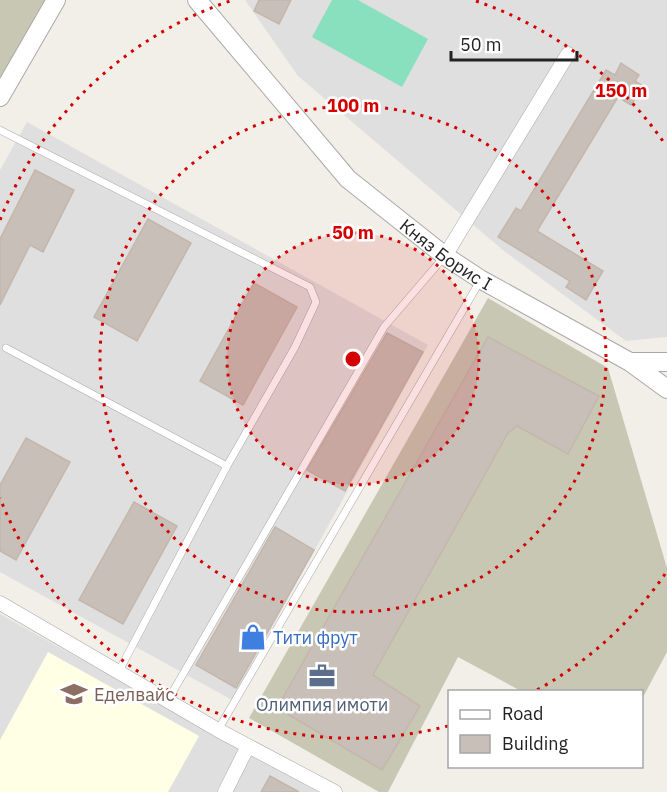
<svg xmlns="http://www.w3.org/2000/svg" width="667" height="792" font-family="'IBM Plex Sans',sans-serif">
  <rect width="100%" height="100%" fill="#f2efe9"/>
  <path fill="#e0dfdf" d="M245,0H667V337L626,341L504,251L298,76Z
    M27,122L428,345L232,700L0,572V170Z
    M0,614L318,792H0Z"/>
  <path fill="#ffffe5" d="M48,652L199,736L168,792H0V740Z"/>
  <path fill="#c7c7b4" d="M0,0H46L0,80Z
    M488,298L608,368L667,568V652L642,699V692L521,691L458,657L388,792H379L249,718Z"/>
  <path fill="#88e0be" d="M332,0H358L428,39L402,87L312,37Z"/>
  <path fill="#c7bfb8" stroke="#c4b6ab" stroke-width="1.5" d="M259,0H291L279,24L254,11Z
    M621,63L639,75L635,81L643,86L631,105L618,97L537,231L603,271L586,300L566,287L570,281L498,237L516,208L521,211L606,70L615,75Z
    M35,170L74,190L43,252L30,245L0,305V239Z
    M148,219L191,243L137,341L94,317Z
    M254,283L297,307L243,405L200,381Z
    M387,333L423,352L345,491L307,470Z
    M488,337L599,396L568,454L517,426L508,433L373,675L420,706L382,770L277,708Z
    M26,438L70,462L16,560L0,551V485Z
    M134,502L177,526L123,624L79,600Z
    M275,527L314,550L236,688L196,665Z
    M270,776L299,792H261Z"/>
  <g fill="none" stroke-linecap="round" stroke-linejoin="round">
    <g stroke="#a9a9a9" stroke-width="8">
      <path id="service" d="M0,130L310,287L316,302L295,347L227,466L119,671
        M6,348L227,466
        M168,700L384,327L444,257
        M218,730L480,281"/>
    </g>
    <g stroke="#a9a9a9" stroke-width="15">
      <path id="minor" d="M445,256L568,54
        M0,603L218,730L335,792
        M225,792L248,746"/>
    </g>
    <g stroke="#a9a9a9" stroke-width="20">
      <g id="tertiary">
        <path id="s1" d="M197,0L348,179L445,256L480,279L630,362L667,389"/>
        <path d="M0,97L56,0"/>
        <path d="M630,362H667"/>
      </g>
    </g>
    <use href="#service" stroke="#fff" stroke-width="7"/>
    <use href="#minor" stroke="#fff" stroke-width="14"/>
    <use href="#tertiary" stroke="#fff" stroke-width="18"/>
  </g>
  <circle cx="353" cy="359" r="126" fill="#d40000" fill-opacity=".12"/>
  <g fill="none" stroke="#d40000" stroke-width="3" stroke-dasharray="3 6">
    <circle cx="353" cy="359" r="126"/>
    <circle cx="353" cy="359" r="253"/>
    <path d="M665 574A379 379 0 0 1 537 690M448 726A379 379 0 0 1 0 498M0 220A379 379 0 0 1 230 1M476 1A379 379 0 0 1 665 144"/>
  </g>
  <defs>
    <g id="shop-bare" transform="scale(2.07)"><path d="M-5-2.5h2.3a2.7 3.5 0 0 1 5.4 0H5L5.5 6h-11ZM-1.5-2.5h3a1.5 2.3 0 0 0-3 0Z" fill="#3f7fe0" stroke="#fff" stroke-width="2.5" paint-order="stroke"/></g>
    <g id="office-bare" transform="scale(2.07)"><path d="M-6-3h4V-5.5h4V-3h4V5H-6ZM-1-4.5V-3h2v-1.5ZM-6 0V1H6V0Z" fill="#5c6f8a" stroke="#fff" stroke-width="2.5" paint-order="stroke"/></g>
    <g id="school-bare" transform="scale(2.07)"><path d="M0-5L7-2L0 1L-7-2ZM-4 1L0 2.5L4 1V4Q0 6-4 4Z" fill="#8d6e63" stroke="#fff" stroke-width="2.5" paint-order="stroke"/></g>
  </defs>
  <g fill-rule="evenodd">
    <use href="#shop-bare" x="253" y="637"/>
    <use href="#office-bare" x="322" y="676"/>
    <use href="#school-bare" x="74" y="694"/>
  </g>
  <g text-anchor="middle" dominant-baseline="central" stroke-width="5" stroke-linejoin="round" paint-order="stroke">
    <g font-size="18" fill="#222" stroke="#fff">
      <text stroke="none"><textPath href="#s1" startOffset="358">Княз Борис I</textPath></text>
    </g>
    <g font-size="18" fill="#366cbe" stroke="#fff" text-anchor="start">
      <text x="273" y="637">Тити фрут</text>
    </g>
    <g font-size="18" fill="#785e54" stroke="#fff" text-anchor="start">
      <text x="94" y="694">Еделвайс</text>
    </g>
    <g font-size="18" fill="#4e5e75" stroke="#fff">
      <text x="322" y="704">Олимпия имоти</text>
    </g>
  </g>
  <circle cx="353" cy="359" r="9" fill="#d40000" stroke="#fff" stroke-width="3"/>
  <g font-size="18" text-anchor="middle" font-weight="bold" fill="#d40000" stroke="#fff" stroke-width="5" stroke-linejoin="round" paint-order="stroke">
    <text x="621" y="97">150 m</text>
    <text x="353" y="112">100 m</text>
    <text x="353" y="239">50 m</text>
  </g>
  <rect x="448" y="690" width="195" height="78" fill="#ffffff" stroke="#a7a7a7" stroke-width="1.5"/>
  <rect x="460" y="710" width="30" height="9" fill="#ffffff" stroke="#a7a7a7" stroke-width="1.5"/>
  <text x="502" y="720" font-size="18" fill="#222222">Road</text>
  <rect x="460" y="735" width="30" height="18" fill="#c7bfb8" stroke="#a7a7a7" stroke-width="1.5"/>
  <text x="502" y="750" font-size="18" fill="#222222">Building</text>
  <path d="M451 51v9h126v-9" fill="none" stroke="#222222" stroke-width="3"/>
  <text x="460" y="51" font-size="18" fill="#222222" stroke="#ffffff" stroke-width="4.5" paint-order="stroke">50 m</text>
</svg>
